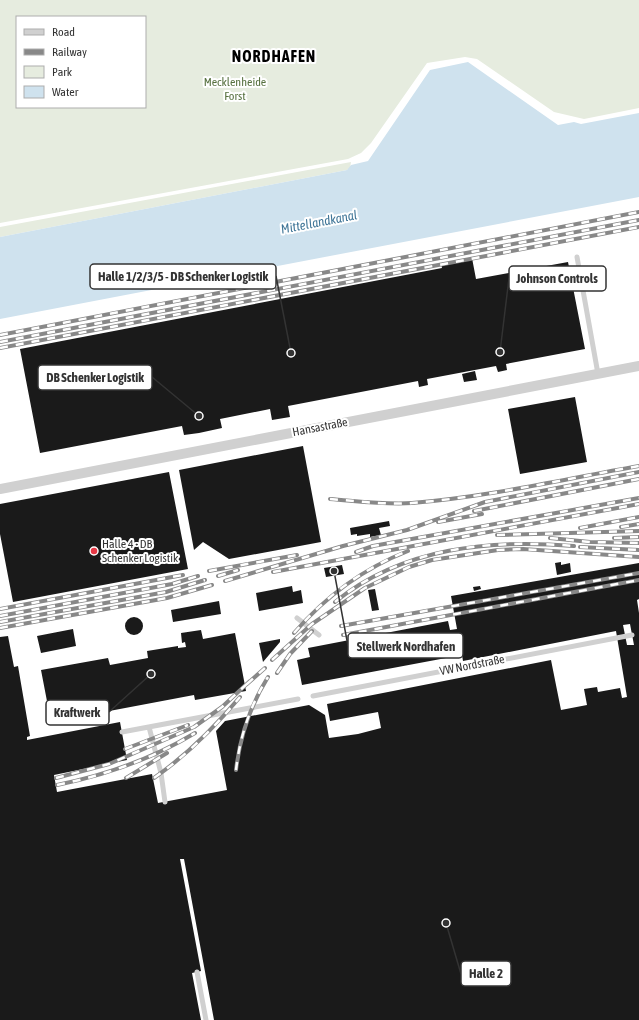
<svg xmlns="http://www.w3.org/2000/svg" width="639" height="1020" font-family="'Asap Condensed',sans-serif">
  <rect width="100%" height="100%" fill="#fff"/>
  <path fill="#e6ecdf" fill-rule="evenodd" d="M0,0H639V108L584,119L554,112L477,59L465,57L427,63L371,143L361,153L348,159L0,223ZM17,17H145V107H17Z
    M351,162L350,168L347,170L0,237V227Z"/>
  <path fill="#cfe2ee" d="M468,62L558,125L574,122L581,124L639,113V197L0,319V237L347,170L351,165L368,161L430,70Z"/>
  <path fill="#1a1a1a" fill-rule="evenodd" d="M472,258L476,279L568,262L585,349L506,364L507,370L498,372L496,366L427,379L428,385L419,387L418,381L288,406L290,417L272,420L270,409L220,419L222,428L199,433L184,435L182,426L40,453L20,349L442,268L441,264Z
    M475,371L477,380L464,382L462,374Z
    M575,397L587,462L520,474L508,409Z
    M303,446L321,542L229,559L203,542L194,550L179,470Z
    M169,472L188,569L13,602L0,534V504Z
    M389,521L390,526L379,528L381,535L370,537V534L357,536V534L351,535L350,528Z
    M561,562V565L570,563L571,572L557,575L555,563Z
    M639,563V599L637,600L639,613V1020H214L184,859H180L201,971L192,973L201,1020H0V637L8,636L14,667L18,666L30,736L27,737V740L120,722L127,760L54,775L57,792L152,774L158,803L227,790L216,731L225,721L309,705L325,715L329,738L358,734L381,728L378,712L330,721L327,704L551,660L561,710L587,705L584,689L597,687L598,692L620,688L622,698L627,697L616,631L463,661L462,655L302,685L297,660L310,657L308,648L448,621L450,630L457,629L451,596ZM630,624L634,645H627L623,625Z
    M342,565L344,574L326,577L324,568Z
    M292,586L293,592L301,590L303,603L259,611L256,593Z
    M480,586L481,589L474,591L473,587Z
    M375,589L379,610L372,611L368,590Z
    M219,601L221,614L173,622L171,610Z
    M125 626a9 9 0 1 1 18 0a9 9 0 1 1-18 0Z
    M73,629L76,646L41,653L37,636Z
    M201,630L203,639L235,633L246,691L195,700L194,695L51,722L41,670L108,658L110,665L148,658L147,651L178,646V648L186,647L185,642L182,643L181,633Z
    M280,639V642L263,662L259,643Z"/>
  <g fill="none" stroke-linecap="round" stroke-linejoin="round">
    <path stroke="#d0d0d0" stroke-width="5" d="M577,257L598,374
      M297,618L319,635
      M313,696L632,635
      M149,727L161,773L165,802
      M122,732L298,699
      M197,972L206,1020"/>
    <path stroke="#d0d0d0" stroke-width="10" d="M0,489L639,366"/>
    <g stroke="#888" stroke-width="4">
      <path id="rail" d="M0,335L639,212
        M0,342L639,220
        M0,348L639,227
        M330,499C357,501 385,505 412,503C488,497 564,479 639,466
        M474,511L639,479
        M438,522L482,514
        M621,527L639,524
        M580,528L639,517
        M497,535L639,531
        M550,538L590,542L639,543
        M614,538L639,537
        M580,547L639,550
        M356,552L373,546L639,498
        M209,571L297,555
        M273,572L639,504
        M218,576L238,570
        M225,581L343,546L407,530L485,502L639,472
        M335,602C403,547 491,539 574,546
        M0,609L183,575
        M0,616L172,584L198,576
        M0,622L166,592L205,580
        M341,626L639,573
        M0,628L167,598L212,585
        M294,633C326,596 362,569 408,551
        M343,635L639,580
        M272,660L312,624L365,588L409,567L432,560L498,550L523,549L639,557
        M277,673L290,654L312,631
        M247,684L265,668
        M125,749L188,725
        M236,770C240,736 250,706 268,677
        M56,778L109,764L194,727L222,707L250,681
        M126,778L167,753
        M154,778C187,755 214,728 240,697
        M57,785C106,775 152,759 195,733"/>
    </g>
    <use href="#rail" stroke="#fff" stroke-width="2.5" stroke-dasharray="8" stroke-linecap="butt"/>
  </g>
  <circle fill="#e63946" stroke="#fff" stroke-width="1.5" cx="94" cy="551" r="4"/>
  <g text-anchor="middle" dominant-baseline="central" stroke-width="4" stroke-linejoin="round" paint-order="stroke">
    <g font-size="12" fill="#56703f" stroke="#fff">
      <text x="235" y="82">Mecklenheide<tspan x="235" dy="14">Forst</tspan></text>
    </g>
    <g font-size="12" fill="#333" stroke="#fff">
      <text transform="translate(320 427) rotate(-11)">Hansastraße</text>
      <text transform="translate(472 665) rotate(-11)">VW Nordstraße</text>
    </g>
    <g font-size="12" fill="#333" stroke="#fff" text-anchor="start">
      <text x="102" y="544">Halle 4 - DB<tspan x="102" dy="14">Schenker Logistik</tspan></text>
    </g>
    <g font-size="13" font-style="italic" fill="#3f7597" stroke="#fff">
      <text transform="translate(319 222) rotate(-11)">Mittellandkanal</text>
    </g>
    <g font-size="16" font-weight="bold" letter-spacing="1" fill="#000" stroke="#fff">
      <text x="274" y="56">NORDHAFEN</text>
    </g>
  </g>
  <path fill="none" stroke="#333" stroke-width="1.5" d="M291 353L276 276M500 352L509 278M199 416L152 377M334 571L348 646M151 674L109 712M446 923L461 974"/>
  <g fill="#333" stroke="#fff" stroke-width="1.5">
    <circle cx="291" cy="353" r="4"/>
    <circle cx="500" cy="352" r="4"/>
    <circle cx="199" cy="416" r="4"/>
    <circle cx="334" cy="571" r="4"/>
    <circle cx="151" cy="674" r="4"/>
    <circle cx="446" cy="923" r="4"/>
  </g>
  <g fill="#fff" stroke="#333" stroke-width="1.5">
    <rect x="90" y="264" width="186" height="25" rx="4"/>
    <rect x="509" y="266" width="97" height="25" rx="4"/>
    <rect x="38" y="365" width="114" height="25" rx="4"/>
    <rect x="348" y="633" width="115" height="25" rx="4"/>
    <rect x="46" y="700" width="63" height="25" rx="4"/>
    <rect x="461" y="961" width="50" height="25" rx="4"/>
  </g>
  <g font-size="13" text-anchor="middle" font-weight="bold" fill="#333">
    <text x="183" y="281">Halle 1/2/3/5 - DB Schenker Logistik</text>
    <text x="557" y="283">Johnson Controls</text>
    <text x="95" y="382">DB Schenker Logistik</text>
    <text x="406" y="651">Stellwerk Nordhafen</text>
    <text x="77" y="717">Kraftwerk</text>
    <text x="486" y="978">Halle 2</text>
  </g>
  <rect x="16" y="16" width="130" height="92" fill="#ffffff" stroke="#adadad"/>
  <rect x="24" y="29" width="20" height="6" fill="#d0d0d0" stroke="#adadad"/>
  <text x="52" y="36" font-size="12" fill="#333333">Road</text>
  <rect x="24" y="49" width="20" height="6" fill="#888888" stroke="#adadad"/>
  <text x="52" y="56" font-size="12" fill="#333333">Railway</text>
  <rect x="24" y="66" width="20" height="12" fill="#e6ecdf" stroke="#adadad"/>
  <text x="52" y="76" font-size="12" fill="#333333">Park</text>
  <rect x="24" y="86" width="20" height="12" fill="#cfe2ee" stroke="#adadad"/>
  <text x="52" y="96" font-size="12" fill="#333333">Water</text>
</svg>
